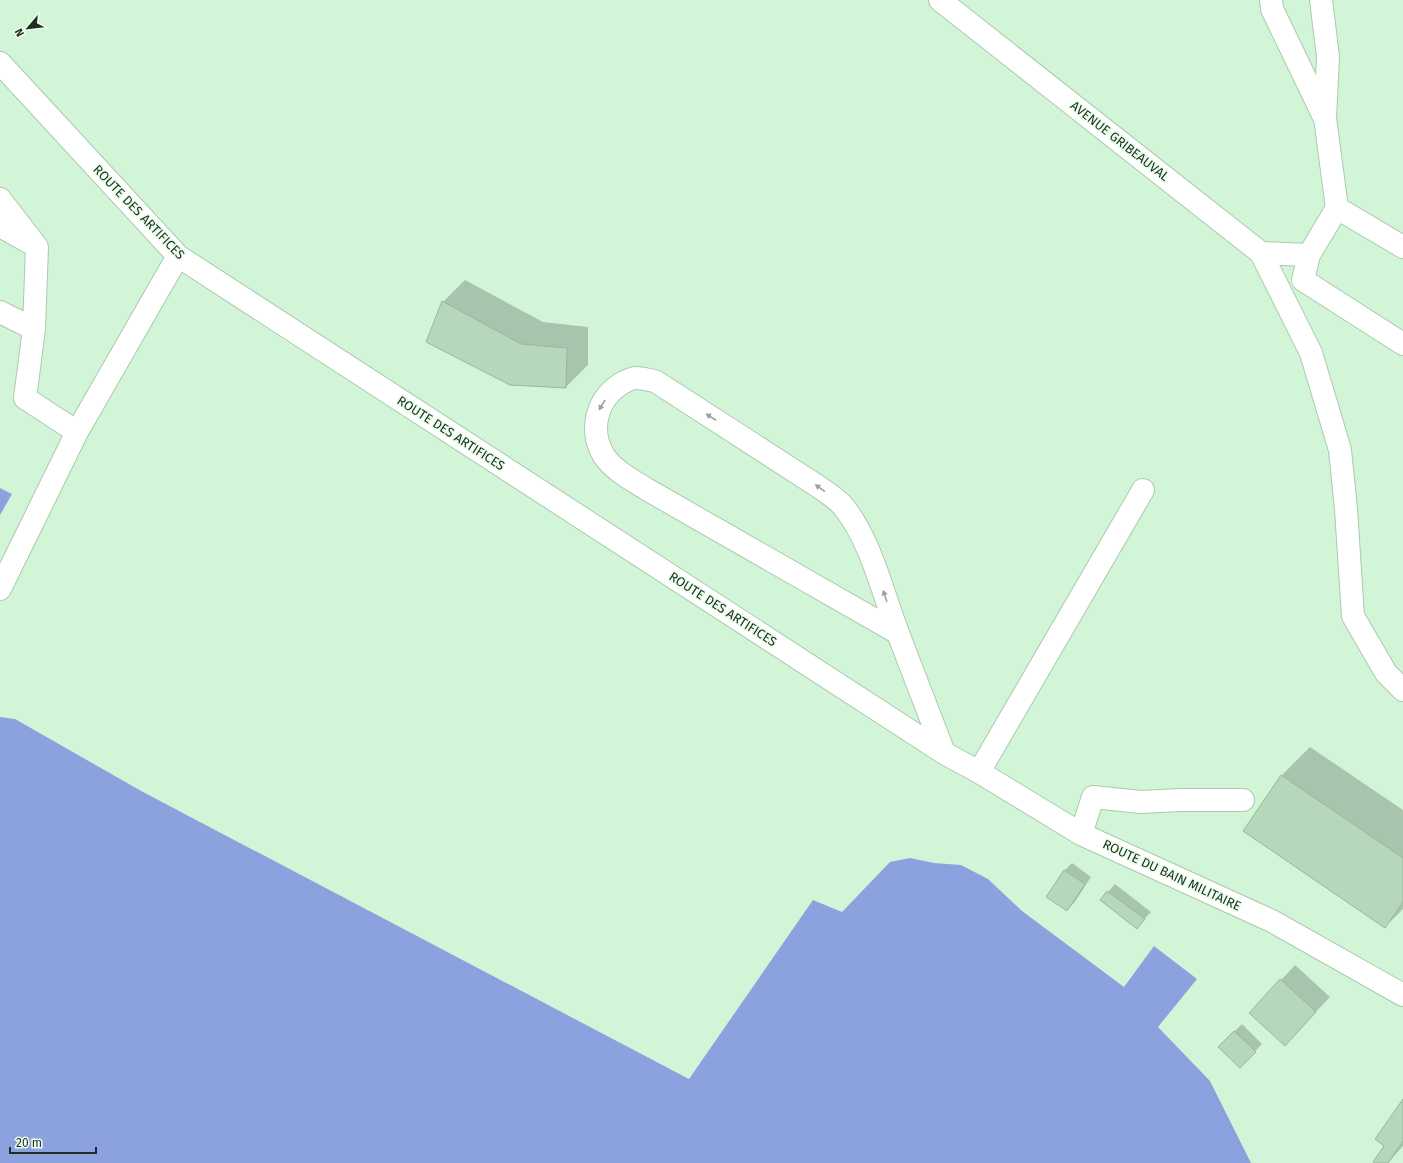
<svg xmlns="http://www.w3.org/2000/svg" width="1403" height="1163" font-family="'Fira Sans',sans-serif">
  <rect width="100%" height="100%" fill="#d3f5d7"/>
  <path fill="#8ba2df" d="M0,488L12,494L0,515Z
    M0,717L15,719L143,792L689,1079L813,900L842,912L890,862L910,858L934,863L961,865L988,879L1022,911L1124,987L1154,946L1197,979L1158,1027L1210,1081L1251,1163H0Z"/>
  <path fill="#0003" d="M465,280L543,322L588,327V365L566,387L510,384L443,302Z
    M1310,747L1403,810V909L1385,927L1245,830L1282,775Z
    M1072,863L1091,877L1074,903L1067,910L1048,897L1065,870Z
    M1115,884L1151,912L1137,927L1101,900Z
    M1295,965L1330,997L1285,1044L1251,1013Z
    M1242,1024L1262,1044L1240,1067L1219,1047Z
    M1403,1101V1146L1388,1163H1377Z"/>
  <path fill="#b6d7ba" stroke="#98b89c" d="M442,301L521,344L567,348L566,388L510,385L426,342Z
    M1281,775L1403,858V902L1385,928L1243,831Z
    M1064,870L1085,884L1067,911L1046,897Z
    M1107,891L1145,919L1137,929L1100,900Z
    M1280,979L1316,1012L1285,1046L1249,1013Z
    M1234,1031L1256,1052L1240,1068L1218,1047Z
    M1403,1099V1141L1388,1163H1375L1373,1162L1384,1146L1375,1139Z"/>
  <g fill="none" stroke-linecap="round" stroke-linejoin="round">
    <g stroke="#aacaae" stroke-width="24">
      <path id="minor" d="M940,0L1261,253L1309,255
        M1271,0L1272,9L1323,115
        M1321,0L1328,57L1325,118L1337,208
        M0,63L178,256L944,753L979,772L1081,834L1272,921L1403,995
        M0,199L37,247L34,329L25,398L77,432
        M0,226L29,242
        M1403,247L1337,208L1309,255L1303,280L1403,344
        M1261,253L1311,353L1340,450L1346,509L1353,616L1386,673L1403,690
        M0,312L34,329
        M0,589L77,432L178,256
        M898,633L648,490C634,481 614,471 604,456C589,431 596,401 619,385C624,382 631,378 636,378C642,378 649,380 655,381L819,487C827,493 837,499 843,506C869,538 881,586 895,625C911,668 928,710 944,753
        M979,772L1143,490
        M1081,834L1093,797L1141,802L1180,800H1243"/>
    </g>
    <use href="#minor" stroke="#fff" stroke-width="22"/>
  </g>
  <defs><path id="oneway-solid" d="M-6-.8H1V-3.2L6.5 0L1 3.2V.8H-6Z"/></defs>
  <g fill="#9aa09b">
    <use href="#oneway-solid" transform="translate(602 405) rotate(121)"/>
    <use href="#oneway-solid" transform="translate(711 417) rotate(-147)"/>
    <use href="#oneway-solid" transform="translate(820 488) rotate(-144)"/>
    <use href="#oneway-solid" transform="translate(885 596) rotate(-109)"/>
  </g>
  <g text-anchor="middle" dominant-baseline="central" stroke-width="3.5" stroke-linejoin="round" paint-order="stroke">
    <g font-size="13" fill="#1f2c21" stroke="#eafeec">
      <text transform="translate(1120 141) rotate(38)">AVENUE GRIBEAUVAL</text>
      <text transform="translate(139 212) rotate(46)">ROUTE DES ARTIFICES</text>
      <text transform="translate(451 433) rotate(33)">ROUTE DES ARTIFICES</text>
      <text transform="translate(723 609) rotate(33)">ROUTE DES ARTIFICES</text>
      <text transform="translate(1172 875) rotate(25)">ROUTE DU BAIN MILITAIRE</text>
    </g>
  </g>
  <g transform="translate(28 28) rotate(242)" stroke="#eafeec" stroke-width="3" paint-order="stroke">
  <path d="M0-3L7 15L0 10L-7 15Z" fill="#1f2c21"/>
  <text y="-6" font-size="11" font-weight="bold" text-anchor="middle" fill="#1f2c21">N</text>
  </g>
  <path d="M10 1147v6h86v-6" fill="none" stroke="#1f2c21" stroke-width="2"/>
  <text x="16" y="1147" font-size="12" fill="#1f2c21" stroke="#eafeec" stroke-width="3" paint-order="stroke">20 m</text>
</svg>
